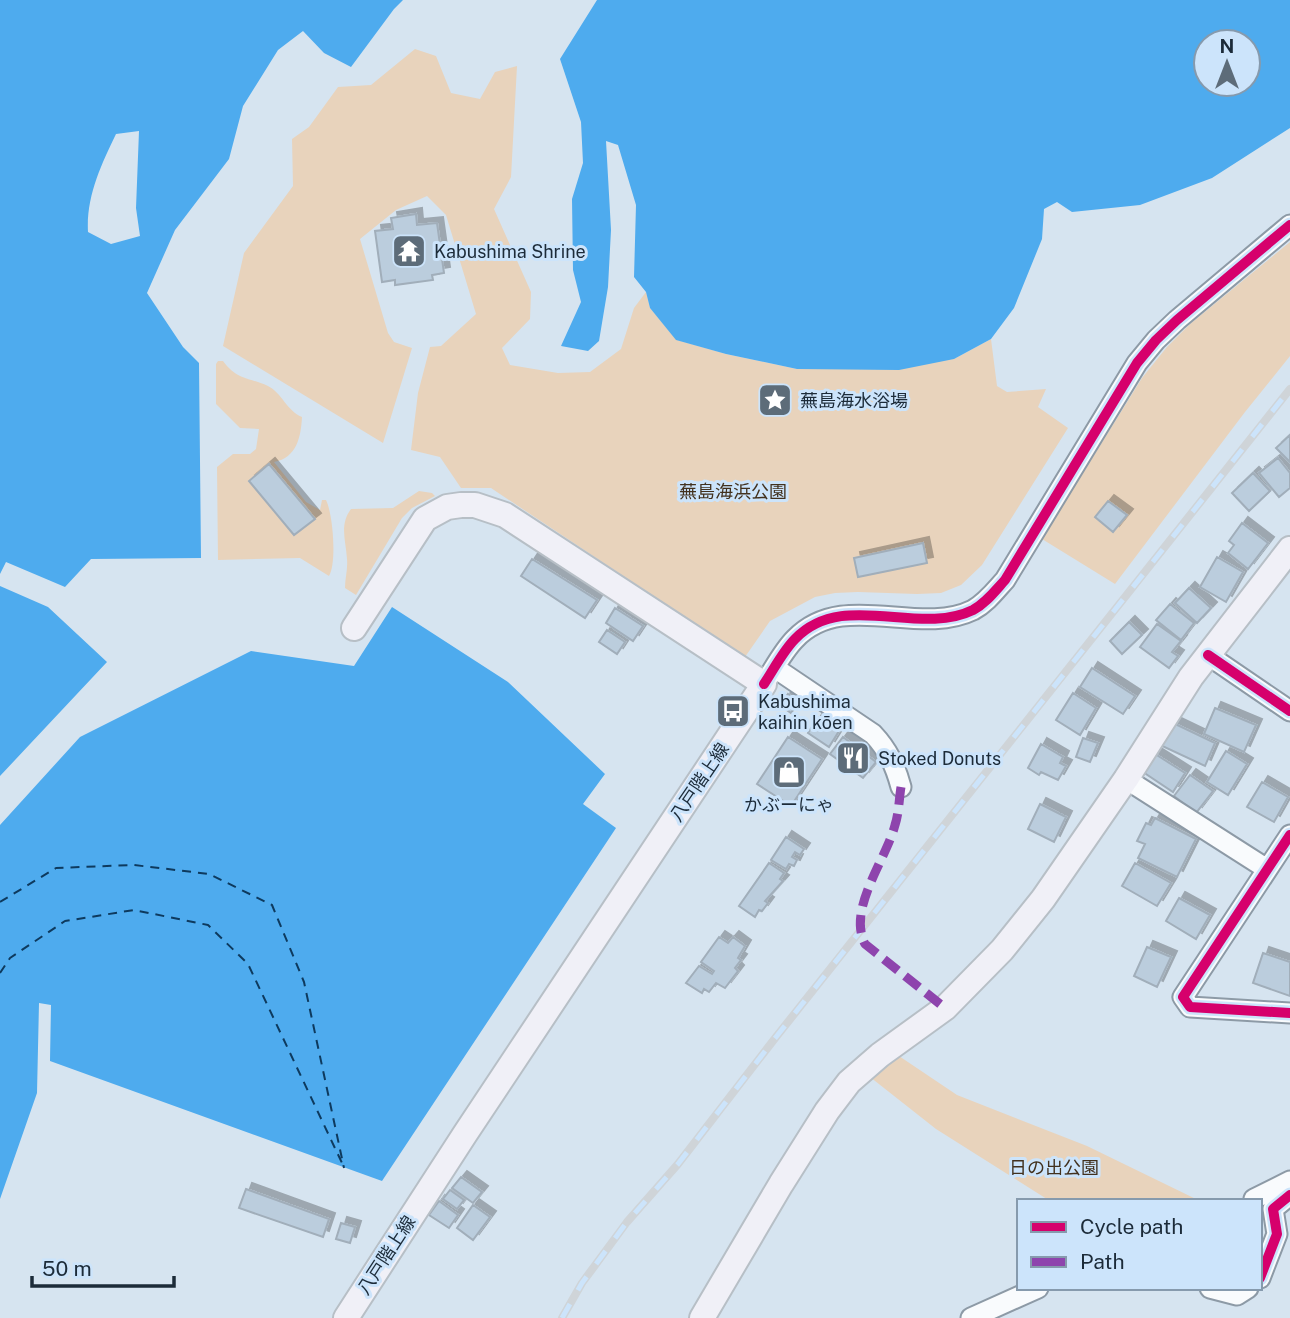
<svg xmlns="http://www.w3.org/2000/svg" width="1290" height="1318" font-family="'Public Sans','Noto Sans JP',sans-serif">
  <defs>
    <filter id="shadow"><feDropShadow dx="6" dy="-6" stdDeviation="0" flood-color="#0004"/></filter>
  </defs>
  <rect width="100%" height="100%" fill="#d6e4f0"/>
  <path fill="#e8d3bc" d="M415,49L436,56L451,93L480,99L495,72L517,66L511,177L494,209L531,292L530,319L502,348L510,365L558,373L590,372L621,349L634,308L646,292L650,308L677,340L726,354L797,369L954,359L991,339L997,386L1007,392L1046,389L1038,407L1068,428L982,565L961,585L941,593L917,594L858,592L835,593L815,597L770,621L745,657L491,488H461L440,457L411,450L418,393L430,347L441,346L476,314L446,215L427,196L396,210L360,239L388,333L394,342L412,348L383,443L223,346L244,253L293,186L292,139L309,127L338,87L371,85Z
    M1290,242V356L1245,412L1115,584L1042,539L1142,378L1167,347L1190,324Z
    M218,361H223C238,381 249,377 268,386C282,393 287,411 302,417C301,436 297,458 274,462L306,502L320,510L322,500H326C333,514 337,563 329,576L300,558L218,560L217,467L233,454H250L256,449L259,429L240,428L216,404V364Z
    M419,491L432,493L435,496L412,508L402,518L356,595L345,588C345,578 348,569 347,559C346,541 339,525 351,509L393,508Z
    M896,1054L957,1095L1087,1146L1200,1201H1050L936,1129L870,1077Z"/>
  <path fill="#4eabee" fill-rule="evenodd" d="M0,0H403L394,9L351,67L324,53L303,31L278,50L243,106L229,159L175,230L147,293L183,347L199,363L201,558L91,559L65,587L6,562L0,574ZM139,131L136,208L140,236L111,244L88,232C86,197 101,165 116,134Z
    M597,0H1290V128L1212,178L1140,205L1072,212L1057,202L1044,209L1042,239L1014,308L991,339L954,359L899,370L797,369L726,354L676,340L650,308L646,292L634,277L636,205L618,145L606,141L611,230L608,287L599,341L588,351L561,346L581,302L573,270L572,199L583,163L581,122L560,59ZM1248,42V84H1206V42Z
    M0,586L48,607L107,662L0,776Z
    M392,607L508,682L605,774L583,804L616,828L382,1181L50,1061L51,1005L39,1003L37,1093L0,1199V825L80,737L251,651L354,666Z"/>
  <g fill="none" stroke-linecap="round" stroke-linejoin="round">
    <path stroke="#0e3a5e" stroke-width="2" stroke-dasharray="9 7" stroke-linecap="butt" d="M0,902L56,868L134,865L209,874L272,905L304,982L344,1168
      M0,973L10,958L65,921L134,910L208,925L248,964L342,1163"/>
  </g>
  <path fill="#bbcddd" stroke="#a1aeba" stroke-width="2" filter="url(#shadow)" d="M416,214L417,225L437,223L444,273L432,275L433,280L395,285V280L382,282L375,231L393,229L391,218Z
    M1290,435V462L1276,448Z
    M1278,458L1290,473V488L1279,497L1259,473Z
    M269,464L315,519L294,535L249,481Z
    M1253,473L1270,491L1249,511L1232,493Z
    M1108,501L1127,515L1113,532L1095,517Z
    M1242,523L1268,543L1248,569L1228,553L1234,545L1229,541Z
    M923,543L927,563L858,577L854,558Z
    M1217,557L1243,572L1226,602L1200,587Z
    M532,559L597,600L585,618L521,576Z
    M1189,588L1211,608L1197,623L1175,603Z
    M1170,604L1194,623L1181,640L1156,620Z
    M615,608L643,626L633,641L606,623Z
    M1129,622L1142,635L1122,654L1110,641Z
    M1157,624L1181,641L1172,652L1178,656L1169,668L1140,647Z
    M607,630L625,642L617,654L599,642Z
    M1092,668L1135,696L1123,714L1080,687Z
    M1073,693L1096,708L1080,735L1056,720Z
    M788,694L799,702L791,713L780,705Z
    M1215,708L1256,725L1244,752L1204,734Z
    M818,717L839,731L829,747L808,733Z
    M1169,721L1215,743L1205,766L1158,744Z
    M788,737L822,759L791,806L757,784Z
    M843,737L876,762L863,778L830,754Z
    M1083,738L1098,743L1090,762L1076,757Z
    M1041,744L1063,757L1060,763L1066,766L1058,780L1041,772L1039,775L1028,768Z
    M1226,751L1247,764L1228,795L1207,782Z
    M1152,752L1185,773L1173,792L1140,770Z
    M1190,775L1213,791L1196,813L1174,796Z
    M1262,782L1288,797L1274,822L1247,807Z
    M1040,804L1066,817L1054,842L1028,829Z
    M1155,818L1196,839L1177,877L1138,858L1145,844L1137,841L1146,823L1151,825Z
    M786,837L804,849L800,855L795,852L792,857L797,860L794,866L789,864L786,869L771,860Z
    M769,863L784,873L780,879L783,881L765,901L768,903L762,911L759,910L755,917L739,906Z
    M1135,863L1171,883L1157,906L1122,886Z
    M1179,898L1210,915L1196,939L1166,921Z
    M719,937L728,943L733,937L745,946L738,958L741,960L735,968L738,971L725,988L716,983L709,992L704,989L702,993L686,983L699,966L712,974L714,971L701,962Z
    M1147,947L1171,957L1157,987L1134,976Z
    M1263,953L1290,962V996L1253,983Z
    M461,1177L482,1192L473,1203L452,1188Z
    M246,1189L329,1219L323,1237L239,1208Z
    M450,1190L464,1200L457,1209L443,1199Z
    M439,1201L458,1215L449,1228L429,1215Z
    M473,1205L490,1217L473,1240L457,1228Z
    M341,1223L355,1227L350,1243L336,1239Z"/>
  <g fill="none" stroke-linecap="round" stroke-linejoin="round">
    <g stroke="#8d9aa6" stroke-width="23">
      <path id="minor" d="M1208,655L1290,711
        M775,668L873,734C888,750 895,765 901,787
        M764,684C774,669 783,651 795,639C843,589 918,637 973,610C986,603 995,591 1005,580L1137,363L1156,340L1177,320L1290,225
        M1126,779L1267,869
        M1290,835L1183,997L1190,1007L1290,1013
        M1254,1199L1290,1181
        M1260,1278L1277,1234L1273,1209L1290,1195
        M1210,1288L1237,1295L1248,1288
        M971,1318L1038,1288"/>
    </g>
    <g stroke="#b7bfc6" stroke-width="28">
      <path id="major" d="M346,1318L465,1134L764,684L505,515L475,505H461L447,507L425,519L354,628
        M702,1318L781,1184L827,1111L849,1082L880,1055L945,1008L1002,950L1043,899L1126,779L1191,677L1290,549"/>
    </g>
    <use href="#minor" stroke="#f9fbfd" stroke-width="19"/>
    <use href="#major" stroke="#f0f0f7" stroke-width="24"/>
    <g stroke="#cfd4d8" stroke-width="8">
      <path id="rail" d="M562,1318L582,1283L627,1222L678,1164L776,1037L1290,389"/>
    </g>
    <use href="#rail" stroke="#cce4fb" stroke-width="5" stroke-dasharray="16" stroke-linecap="butt"/>
    <path stroke="#8e44ad" stroke-width="9" stroke-dasharray="18 9" stroke-linecap="butt" d="M901,787C899,799 899,813 895,825C886,860 847,909 865,944L945,1008"/>
    <g stroke="#cce4fb" stroke-width="15">
      <path id="cycleway" d="M1208,655L1290,711
        M764,684C774,669 783,651 795,639C843,589 918,637 973,610C986,603 995,591 1005,580L1137,363L1156,340L1177,320L1290,225
        M1290,835L1183,997L1190,1007L1290,1013
        M1260,1278L1277,1234L1273,1209L1290,1195"/>
    </g>
    <use href="#cycleway" stroke="#d6006c" stroke-width="10"/>
  </g>
  <defs>
    <g id="temple-square" transform="scale(1.75)"><rect x="-9" y="-9" width="18" height="18" rx="4" fill="#5d6c79" stroke="#cce4fb"/><path d="M0-6L5-2H3V0L6.5 2.5H4V6H1.5V3h-3V6H-4V2.5H-6.5L-3 0V-2H-5Z" fill="#fff"/></g>
    <g id="sight-square" transform="scale(1.75)"><rect x="-9" y="-9" width="18" height="18" rx="4" fill="#5d6c79" stroke="#cce4fb"/><path d="M0-6L1.8-2.2L6-1.7L2.9 1.2L3.7 5.4L0 3.3L-3.7 5.4L-2.9 1.2L-6-1.7L-1.8-2.2Z" fill="#fff"/></g>
    <g id="bus-square" transform="scale(1.75)"><rect x="-9" y="-9" width="18" height="18" rx="4" fill="#5d6c79" stroke="#cce4fb"/><path d="M-5-6H5V4H4V6H2V4H-2V6H-4V4H-5ZM-3.5-4V0h7V-4ZM-3.5 1.2v1.5H-2V1.2ZM2 1.2v1.5H3.5V1.2Z" fill="#fff"/></g>
    <g id="restaurant-square" transform="scale(1.75)"><rect x="-9" y="-9" width="18" height="18" rx="4" fill="#5d6c79" stroke="#cce4fb"/><path d="M-5-6h1v4h1v-4h1v4h1v-4h1v5L-1.5 .5V6h-2V.5L-5-1ZM5-6V6H3V1.5H1.5Q1.5-4 5-6Z" fill="#fff"/></g>
    <g id="shop-square" transform="scale(1.75)"><rect x="-9" y="-9" width="18" height="18" rx="4" fill="#5d6c79" stroke="#cce4fb"/><path d="M-5-2.5h2.3a2.7 3.5 0 0 1 5.4 0H5L5.5 6h-11ZM-1.5-2.5h3a1.5 2.3 0 0 0-3 0Z" fill="#fff"/></g>
  </defs>
  <g fill-rule="evenodd">
    <use href="#temple-square" x="409" y="251"/>
    <use href="#sight-square" x="775" y="400"/>
    <use href="#bus-square" x="733" y="711"/>
    <use href="#restaurant-square" x="853" y="758"/>
    <use href="#shop-square" x="789" y="772"/>
  </g>
  <g text-anchor="middle" dominant-baseline="central" stroke-width="6" stroke-linejoin="round" paint-order="stroke">
    <g font-size="18" fill="#1c2b39" stroke="#cce4fb" text-anchor="start">
      <text x="434" y="251">Kabushima Shrine</text>
      <text x="800" y="400">蕪島海水浴場</text>
      <text x="758" y="701">Kabushima<tspan x="758" dy="21">kaihin kōen</tspan></text>
      <text x="878" y="758">Stoked Donuts</text>
      <text x="789" y="804" text-anchor="middle">かぶーにゃ</text>
    </g>
    <g font-size="18" fill="#42311e" stroke="#cce4fb">
      <text x="733" y="491">蕪島海浜公園</text>
      <text x="1054" y="1167">日の出公園</text>
    </g>
    <g font-size="18" fill="#1c2b39" stroke="#cce4fb">
      <text transform="translate(699 782) rotate(-56)">八戸階上線</text>
      <text transform="translate(386 1255) rotate(-57)">八戸階上線</text>
    </g>
  </g>
  <rect x="1017" y="1199" width="245" height="91" fill="#cce4fb" stroke="#869aad" stroke-width="2"/>
  <rect x="1031" y="1222" width="35" height="10" fill="#d6006c" stroke="#869aad" stroke-width="2"/>
  <text x="1080" y="1234" font-size="21" fill="#1c2b39">Cycle path</text>
  <rect x="1031" y="1257" width="35" height="10" fill="#8e44ad" stroke="#869aad" stroke-width="2"/>
  <text x="1080" y="1269" font-size="21" fill="#1c2b39">Path</text>
  <g transform="translate(1227 63)"><circle r="33" fill="#cce4fb" stroke="#869aad" stroke-width="2"/>
  <path d="M0-5L12 26L0 18L-12 26Z" fill="#5d6c79"/>
  <text y="-10" font-size="19" font-weight="bold" text-anchor="middle" fill="#1c2b39">N</text>
  </g>
  <path d="M32 1276v10h142v-10" fill="none" stroke="#1c2b39" stroke-width="3.5"/>
  <text x="42" y="1276" font-size="21" fill="#1c2b39" stroke="#cce4fb" stroke-width="5" paint-order="stroke">50 m</text>
</svg>
